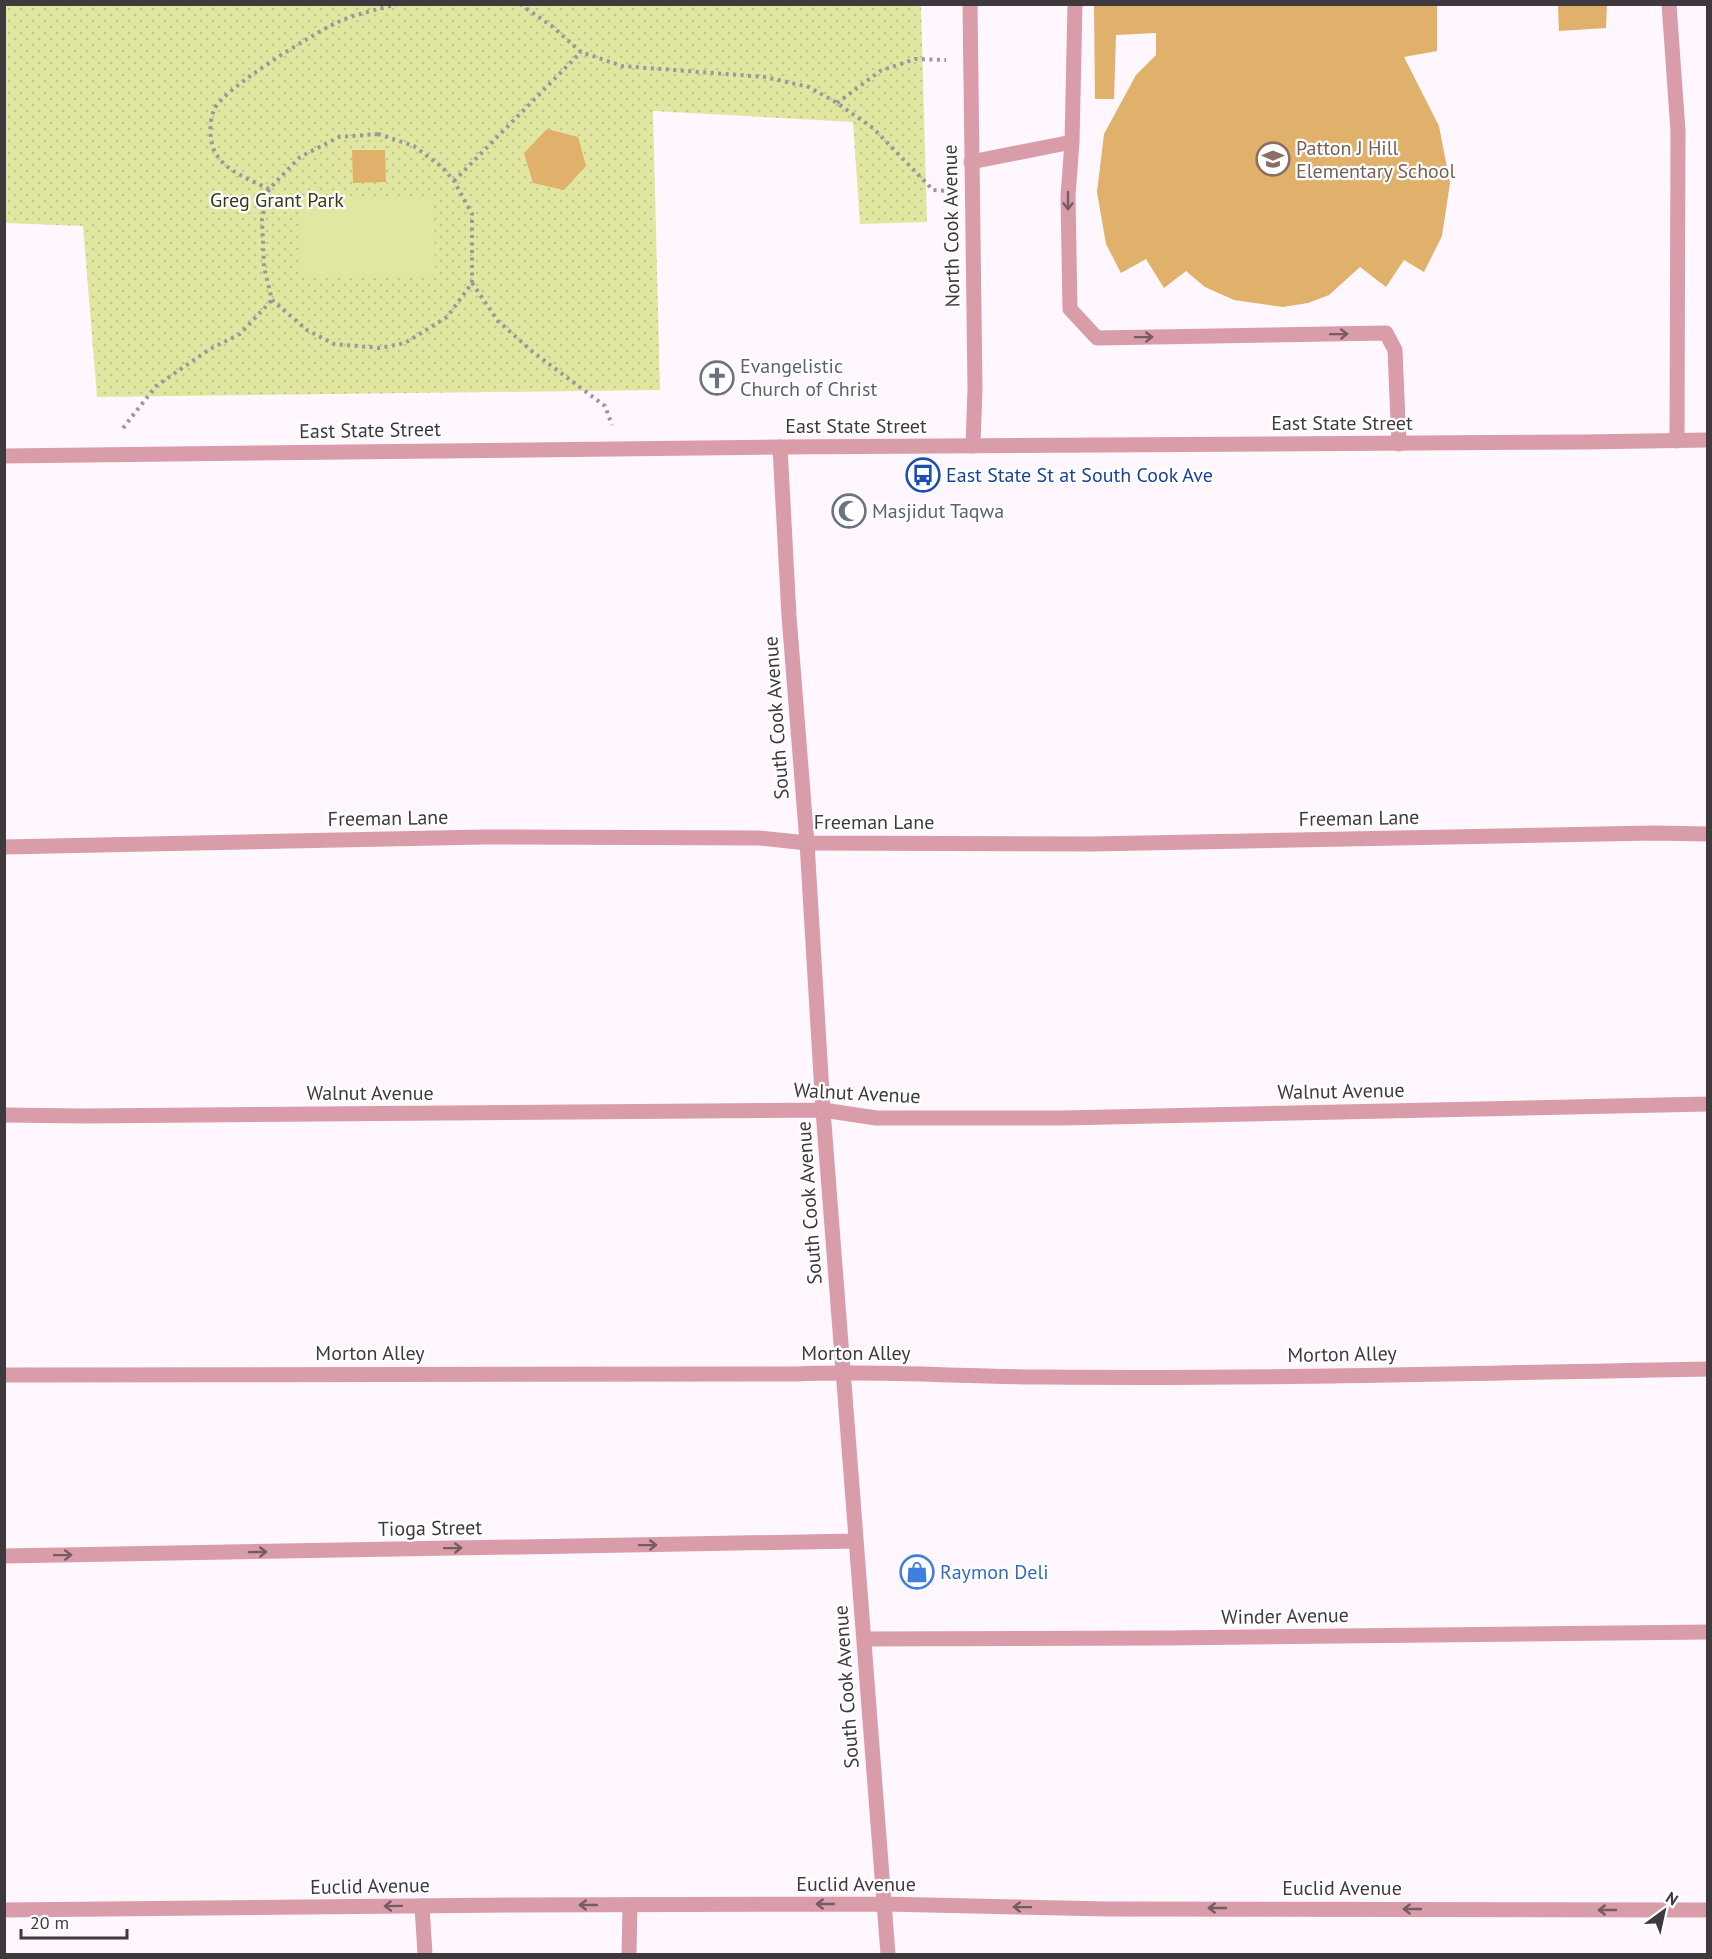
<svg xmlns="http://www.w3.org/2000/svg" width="1712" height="1959" font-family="'PT Sans',sans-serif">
  <defs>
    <pattern id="park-dots" width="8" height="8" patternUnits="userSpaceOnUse" patternTransform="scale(1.5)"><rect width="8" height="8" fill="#e1e7a1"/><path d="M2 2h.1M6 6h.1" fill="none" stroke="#c2c78c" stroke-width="1.8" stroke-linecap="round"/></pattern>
  </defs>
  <rect width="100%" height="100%" fill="#fff6fe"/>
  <path fill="url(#park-dots)" d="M5,5H921L927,222L860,224L853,122L653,111L660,390L97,397L83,226L5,223Z"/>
  <path fill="#e1e7a1" d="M434,198L435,277L301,278L300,199Z"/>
  <path fill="#dfb16a" d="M1094,4H1437V51L1404,57L1439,126L1450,183L1442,236L1424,272L1404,260L1386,287L1360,267L1329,295L1308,303L1283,307L1234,300L1205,287L1186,271L1164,288L1146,259L1121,273L1106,244L1097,192L1104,134L1136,75L1156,55V33L1116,35L1114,99H1095Z
    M1558,4H1607L1606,28L1559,31Z
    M547,129L578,137L586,166L564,190L533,183L524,153Z
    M352,150H385L386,182L353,183Z"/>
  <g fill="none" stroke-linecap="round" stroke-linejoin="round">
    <path stroke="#9d969c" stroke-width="4" stroke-dasharray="3 4.5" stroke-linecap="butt" d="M520,4L553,27L581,52L622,66L765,77L809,87L837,103L873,128L933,190L946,191
      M837,103L880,71L915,59L946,60
      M378,134L414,146L442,167L454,181L472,214V283L447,317L405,343L380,348L334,344L307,330L272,300L264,267L262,219L269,189L300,157L339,137Z
      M454,181L581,52
      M269,189C251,180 227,172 216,154C209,143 209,122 214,110C222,89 313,34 336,23C354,14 377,10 397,4
      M472,283L498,321L533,352L605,406L612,425
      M123,428L156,386L210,349L240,334L272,300"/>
    <path stroke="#d99daa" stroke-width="15" d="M1075,4L1072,142L1068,196L1070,309L1097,338L1386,333L1395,350L1399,444
      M1669,4L1678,131L1677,441
      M971,162L1072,142
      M4,847L484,837L759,838L807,843L1091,844L1654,833L1708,834
      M4,1375L796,1374C880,1370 964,1377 1048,1377C1268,1379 1488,1373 1708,1369
      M422,1906L425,1954
      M629,1954L630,1905"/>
    <path stroke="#d99daa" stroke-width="15" d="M970,4L975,389L973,446
      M780,447L789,616L807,843L823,1110L888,1954
      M4,1115L84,1116L823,1110L876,1118H1062L1708,1104
      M4,1556L856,1541
      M864,1639L1168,1638L1708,1632
      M4,1910L515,1905L884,1904L1107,1909L1708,1910"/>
    <path stroke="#d99daa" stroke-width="15" d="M4,456L780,447L1584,442L1708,440"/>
  </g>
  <defs><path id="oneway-shaft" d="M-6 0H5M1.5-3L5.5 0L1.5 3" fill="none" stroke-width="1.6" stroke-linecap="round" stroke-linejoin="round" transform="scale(1.5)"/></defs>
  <g stroke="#755c64">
    <use href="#oneway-shaft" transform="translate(1068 201) rotate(90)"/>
    <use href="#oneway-shaft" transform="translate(1339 334) rotate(-1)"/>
    <use href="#oneway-shaft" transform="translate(1144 337) rotate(-1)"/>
    <use href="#oneway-shaft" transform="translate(648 1545) rotate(-1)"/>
    <use href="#oneway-shaft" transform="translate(453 1548) rotate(-1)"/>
    <use href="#oneway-shaft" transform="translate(258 1552) rotate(-1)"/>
    <use href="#oneway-shaft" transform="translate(63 1555) rotate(-1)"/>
    <use href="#oneway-shaft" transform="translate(825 1904) rotate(180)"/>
    <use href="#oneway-shaft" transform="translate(588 1905) rotate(180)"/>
    <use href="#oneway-shaft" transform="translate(393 1906) rotate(179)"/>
    <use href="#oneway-shaft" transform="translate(1022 1907) rotate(-179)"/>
    <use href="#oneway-shaft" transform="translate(1217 1908) rotate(-180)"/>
    <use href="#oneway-shaft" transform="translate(1412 1909) rotate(-180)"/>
    <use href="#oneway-shaft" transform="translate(1607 1910) rotate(-180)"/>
  </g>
  <defs>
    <g id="school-ring" transform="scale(1.725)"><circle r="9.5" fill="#fff" stroke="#8d6e63" stroke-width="1.5"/><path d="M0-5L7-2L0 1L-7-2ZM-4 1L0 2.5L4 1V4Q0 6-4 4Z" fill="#8d6e63"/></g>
    <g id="church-ring" transform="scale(1.725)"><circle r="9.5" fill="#fff" stroke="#6b7280" stroke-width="1.5"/><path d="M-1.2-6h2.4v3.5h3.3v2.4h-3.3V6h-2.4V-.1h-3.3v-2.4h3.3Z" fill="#6b7280"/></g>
    <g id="bus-ring" transform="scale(1.725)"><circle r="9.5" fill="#fff" stroke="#1a4fb4" stroke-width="1.5"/><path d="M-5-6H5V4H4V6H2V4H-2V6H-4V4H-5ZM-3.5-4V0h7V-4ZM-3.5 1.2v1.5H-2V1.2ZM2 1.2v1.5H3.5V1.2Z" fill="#1a4fb4"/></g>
    <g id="mosque-ring" transform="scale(1.725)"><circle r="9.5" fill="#fff" stroke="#6b7280" stroke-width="1.5"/><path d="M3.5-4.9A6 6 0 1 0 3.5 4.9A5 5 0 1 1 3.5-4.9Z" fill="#6b7280"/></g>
    <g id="shop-ring" transform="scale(1.725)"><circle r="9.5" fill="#fff" stroke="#3f7fe0" stroke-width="1.5"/><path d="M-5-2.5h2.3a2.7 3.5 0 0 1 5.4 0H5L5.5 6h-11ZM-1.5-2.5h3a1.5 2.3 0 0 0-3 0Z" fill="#3f7fe0"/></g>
  </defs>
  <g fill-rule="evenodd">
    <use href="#school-ring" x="1273" y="159"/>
    <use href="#church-ring" x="717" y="378"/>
    <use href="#bus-ring" x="923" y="475"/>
    <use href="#mosque-ring" x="849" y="511"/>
    <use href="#shop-ring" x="917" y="1572"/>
  </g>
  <g text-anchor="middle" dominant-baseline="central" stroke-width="4.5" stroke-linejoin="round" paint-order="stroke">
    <g font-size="20" fill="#785e54" stroke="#fff" text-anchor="start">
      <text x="1296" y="148">Patton J Hill<tspan x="1296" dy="23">Elementary School</tspan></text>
    </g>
    <g font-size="20" fill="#383a17" stroke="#fff">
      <text x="277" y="200">Greg Grant Park</text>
    </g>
    <g font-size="20" fill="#3f393e" stroke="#fff">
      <text transform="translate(951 226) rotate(-91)">North Cook Avenue</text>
      <text x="1342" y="423">East State Street</text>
      <text x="856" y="426">East State Street</text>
      <text transform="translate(370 430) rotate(-1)">East State Street</text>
      <text transform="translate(776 718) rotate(-94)">South Cook Avenue</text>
      <text transform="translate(388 818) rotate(-1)">Freeman Lane</text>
      <text transform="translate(1359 818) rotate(-1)">Freeman Lane</text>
      <text x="874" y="822">Freeman Lane</text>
      <text transform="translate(1341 1091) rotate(-1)">Walnut Avenue</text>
      <text x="370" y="1093">Walnut Avenue</text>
      <text transform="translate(857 1093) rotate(3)">Walnut Avenue</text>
      <text transform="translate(809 1203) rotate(-94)">South Cook Avenue</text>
      <text x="370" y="1353">Morton Alley</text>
      <text x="856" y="1353">Morton Alley</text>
      <text transform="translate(1342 1354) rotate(-1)">Morton Alley</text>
      <text transform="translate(430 1528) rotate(-1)">Tioga Street</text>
      <text transform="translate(1285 1616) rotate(-1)">Winder Avenue</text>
      <text transform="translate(846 1687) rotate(-94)">South Cook Avenue</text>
      <text x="856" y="1884">Euclid Avenue</text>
      <text transform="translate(370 1886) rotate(-1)">Euclid Avenue</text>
      <text x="1342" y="1888">Euclid Avenue</text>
    </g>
    <g font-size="20" fill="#5b616d" stroke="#fff" text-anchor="start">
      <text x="740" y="366">Evangelistic<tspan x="740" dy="23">Church of Christ</tspan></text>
      <text x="872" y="511">Masjidut Taqwa</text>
    </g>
    <g font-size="20" fill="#164399" stroke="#fff" text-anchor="start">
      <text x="946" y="475">East State St at South Cook Ave</text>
    </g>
    <g font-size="20" fill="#366cbe" stroke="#fff" text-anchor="start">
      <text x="940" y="1572">Raymon Deli</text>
    </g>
  </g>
  <rect width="1712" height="1959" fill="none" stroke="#3f393e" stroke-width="12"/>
  <g transform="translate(1664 1911) rotate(33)" stroke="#ffffff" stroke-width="4.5" paint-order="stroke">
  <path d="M0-4.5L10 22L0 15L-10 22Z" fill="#3f393e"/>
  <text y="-9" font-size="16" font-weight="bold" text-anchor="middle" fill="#3f393e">N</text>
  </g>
  <path d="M21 1929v9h106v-9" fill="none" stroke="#3f393e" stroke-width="3"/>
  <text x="30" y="1929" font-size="18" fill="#3f393e" stroke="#ffffff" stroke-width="4.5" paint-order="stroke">20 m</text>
</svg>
